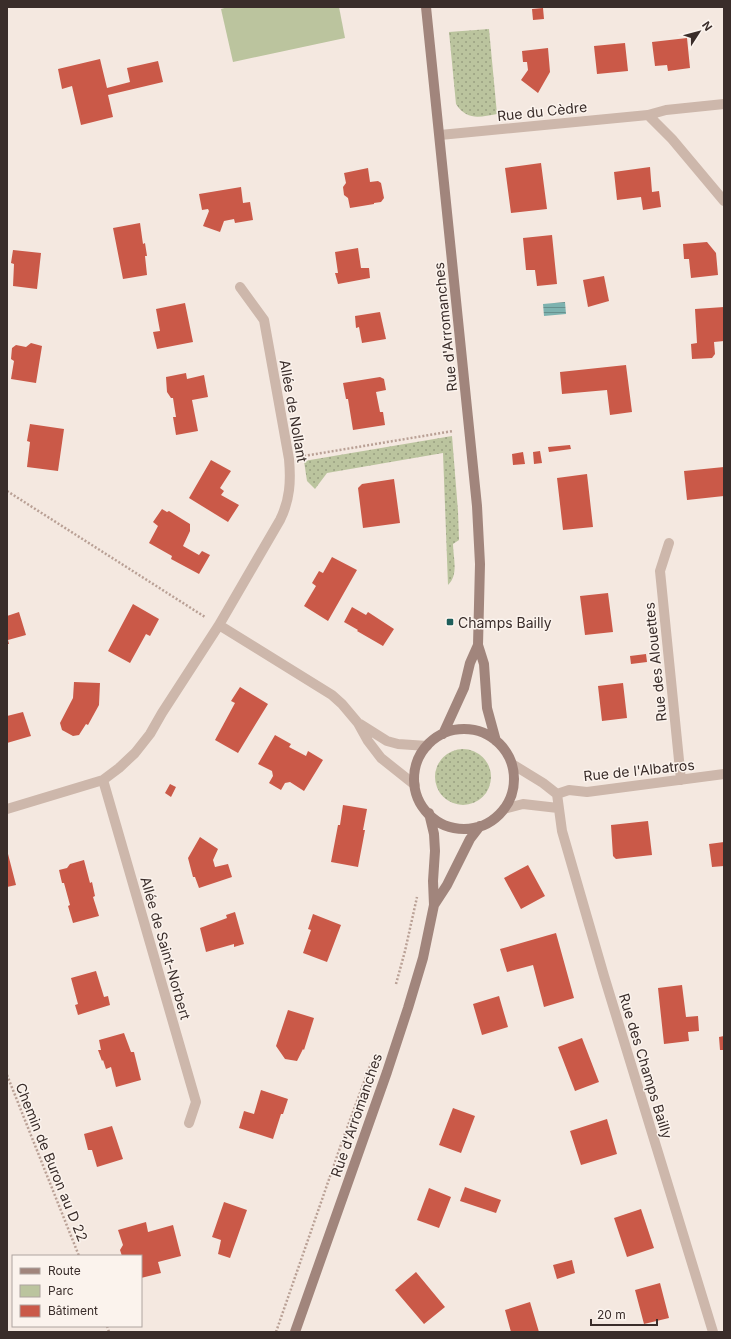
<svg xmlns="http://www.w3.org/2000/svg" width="731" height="1339" font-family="Inter,sans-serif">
  <defs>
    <pattern id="green-dots" width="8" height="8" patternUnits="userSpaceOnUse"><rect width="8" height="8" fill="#bbc49e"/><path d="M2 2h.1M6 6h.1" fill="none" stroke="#99a081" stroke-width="1.8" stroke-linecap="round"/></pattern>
    <pattern id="water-rules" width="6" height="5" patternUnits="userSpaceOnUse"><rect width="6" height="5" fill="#7db2af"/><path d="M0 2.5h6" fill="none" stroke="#67918f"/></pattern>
  </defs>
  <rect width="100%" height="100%" fill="#f4e8e0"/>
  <path fill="url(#green-dots)" d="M489,29L497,114C480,117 467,121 456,104L449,32Z
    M452,436L458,511L459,540L453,544C453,557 459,575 448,585L443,453L327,473L315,489L307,481L304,461Z
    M435 777a28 28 0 1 1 56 0a28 28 0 1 1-56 0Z"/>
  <path fill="#bbc49e" d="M228,7H339L345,38L233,62L221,9Z"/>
  <path fill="url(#water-rules)" d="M565,302L566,314L544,316L543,304Z"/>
  <path fill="#ca5948" d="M543,8L544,19L533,20L532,9Z
    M687,38L690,68L668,71L667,65L655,66L652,42Z
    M625,43L628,71L597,74L594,46Z
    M548,48L550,72L538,93L521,80L528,70L527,62H523L522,51Z
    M100,59L107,88L130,82L127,68L158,61L163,82L108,95L113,117L81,125L72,86L62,89L58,69Z
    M541,163L547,209L511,213L505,168Z
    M650,167L652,192L659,191L661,207L643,210L641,197L617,200L614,172Z
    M368,168L370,182L378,181L381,183L384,198L381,202L374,203V204L350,208L348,198L344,195L343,187L346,183L344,173Z
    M241,187L243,203L250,202L253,220L235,223L234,219L224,221L220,232L203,226L209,211L208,209L202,210L199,194Z
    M140,223L143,244L145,243L147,256H145L147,275L123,279L113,228Z
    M552,235L557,284L537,286L535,270H526L523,238Z
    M707,242L716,253L718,275L691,278L689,259H684L683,244Z
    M358,248L361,268H369L370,278L338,284L335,273H338L335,252Z
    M13,250L41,253L37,289L13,286L14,264L11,263Z
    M604,276L609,301L588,307L583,280Z
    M185,303L193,342L157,349L153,332L160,331L156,309Z
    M724,307V341L714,342L715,354L712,358L692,359L691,344L697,343L695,309Z
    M380,312L386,339L362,343L359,327L356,328L355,316Z
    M31,343L42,346L36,383L11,379L14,361L11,359L12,348L16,345L26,347Z
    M626,365L632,412L610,415L607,390L562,394L560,372Z
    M186,373L187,379L204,375L208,397L192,400L198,431L176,435L173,417H176L173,398H171L167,392L166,377Z
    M380,377L384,379L386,390L376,392L380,412H383L385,425L353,430L348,399H346L343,383Z
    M30,424L64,429L58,471L27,467L30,442L27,441Z
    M570,445L571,449L549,452L548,447Z
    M540,451L542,463L534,464L533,452Z
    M523,452L525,464L513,465L512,454Z
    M211,460L231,471L220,488L224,491L221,495L239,505L228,522L189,498Z
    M724,467V496L687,500L684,471Z
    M587,474L593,527L563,530L557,478Z
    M394,479L400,523L363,528L358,488L362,484Z
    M162,509L167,512L169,511L190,524V531L183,546L199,555L202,551L210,555L199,574L171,559L172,556L149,543L158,526L153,522Z
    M332,557L357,570L328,621L304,606L316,586L312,583L319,571L323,573Z
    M608,593L613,632L585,635L580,596Z
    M133,604L159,619L150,636L146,634L130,663L108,651Z
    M352,607L366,615L368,612L394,629L383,646L357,631L358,630L344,622Z
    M19,612L26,635L8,640L9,644H7V616Z
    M646,654L647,662L631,664L630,656Z
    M74,682L100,683L99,705L88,725L86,724L79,735L73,736L62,730L60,723L73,698Z
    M623,683L627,718L602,721L598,686Z
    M240,687L268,704L238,753L215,740L235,703L231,701Z
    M23,712L31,736L7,743V716Z
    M275,735L291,744L289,747L306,756L308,751L323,760L304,791L290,782L285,783L281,790L269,783L273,776L272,771L258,764Z
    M170,784L176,787L171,797L165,793Z
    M343,805L367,809L363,830H365L358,867L331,862L338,825H340Z
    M648,821L652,855L616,859L613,856L611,825Z
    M200,837L218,849L213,860L215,867L228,864L232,877L199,888L195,877H193L188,858Z
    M724,842V866L712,867L709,844Z
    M7,850L16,885L7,887Z
    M84,860L90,883L92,882L95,896L93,897L99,916L73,923L68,906L70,905L64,883H62L59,870L67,868L70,864Z
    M528,865L545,896L521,909L504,878Z
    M235,912L244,944L234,947V944L206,952L200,928L227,918L226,915Z
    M313,914L341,925L327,962L303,953L311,930L308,929Z
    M556,933L574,998L544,1007L533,965L507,972L500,949Z
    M96,971L104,997L108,996L110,1005L78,1015L75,1005L78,1004L71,978Z
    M682,985L686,1017L698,1016L699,1031L688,1032L689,1041L664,1044L658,988Z
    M499,996L508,1027L482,1035L473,1004Z
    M288,1010L314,1018L304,1050L303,1049L297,1061L285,1059L276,1046Z
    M124,1033L131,1052H134L141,1080L116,1087L111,1067L106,1069L103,1060L102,1061L98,1050H101L99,1040Z
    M724,1036V1050H720L719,1037Z
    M582,1038L599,1082L575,1091L558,1047Z
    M261,1090L288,1099L283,1114H281L273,1139L239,1128L244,1111L254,1114Z
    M453,1108L475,1116L461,1153L439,1145Z
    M607,1119L617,1154L581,1165L570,1131Z
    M112,1126L123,1159L97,1167L92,1150H88L84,1134Z
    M465,1187L501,1200L496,1213L460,1201Z
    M429,1188L451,1197L439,1228L417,1220Z
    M224,1202L247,1210L230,1258L218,1254L221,1240L212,1237Z
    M641,1209L654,1248L627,1257L614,1218Z
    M146,1222L148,1232L173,1225L181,1256L158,1262L161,1273L141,1278V1256H122L120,1250L123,1245L118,1230Z
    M572,1260L575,1273L557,1279L553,1265Z
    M416,1272L445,1307L424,1324L395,1290Z
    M660,1283L669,1318L644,1324L635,1290Z
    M530,1302L539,1332H511L505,1310Z"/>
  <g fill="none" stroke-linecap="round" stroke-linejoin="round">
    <path stroke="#b9a095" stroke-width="2.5" stroke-dasharray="2 2" stroke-linecap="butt" d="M304,456L453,431
      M7,491L205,617
      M396,984L405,951L417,897
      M7,1075L79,1256
      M107,1326L109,1332
      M276,1332L343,1139L371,1063"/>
    <path stroke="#cdb7ab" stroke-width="10" d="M648,115L672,139L724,201
      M440,135L648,115L666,110L724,104
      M669,543L660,571L681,780
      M219,625L332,695L342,704L358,723L368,741L381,758L415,785
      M360,724L387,741L398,744L427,746
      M512,764L543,783L557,794L562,831L604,976L713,1332
      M103,780L196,1102L189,1123
      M557,794L569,790L587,792L724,774
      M7,809L103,780L119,768L135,753L150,734L162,713L219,625L280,520C290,500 291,481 289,459L264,320L240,287
      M504,809L523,804L558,808"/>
    <path stroke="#a1857c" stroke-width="10" d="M426,7L477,506L480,564L478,645L484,664L487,708L496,741
      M414 779a50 50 0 1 1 100 0a50 50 0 1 1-100 0Z
      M443,734L464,688L470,663L478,645
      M434,905L447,885L470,839L480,826
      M295,1332L387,1072L408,1008L423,958L434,905L433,881L435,851L434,834L429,813"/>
  </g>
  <rect fill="#1e5e5b" stroke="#fbf3ed" stroke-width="1.5" x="446" y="618" width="8" height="8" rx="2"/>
  <g text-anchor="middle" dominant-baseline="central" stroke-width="3" stroke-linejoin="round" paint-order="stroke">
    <g font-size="14" fill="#3a2d2a" stroke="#fbf3ed">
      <text transform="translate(542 111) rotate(-6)">Rue du Cèdre</text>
      <text transform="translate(445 327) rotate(-96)">Rue d'Arromanches</text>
      <text transform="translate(294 411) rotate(80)">Allée de Nollant</text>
      <text transform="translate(655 662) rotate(-96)">Rue des Alouettes</text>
      <text transform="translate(639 770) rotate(-6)">Rue de l'Albatros</text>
      <text transform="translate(166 948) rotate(74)">Allée de Saint-Norbert</text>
      <text transform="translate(646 1066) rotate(73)">Rue des Champs Bailly</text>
      <text transform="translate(356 1115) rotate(-71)">Rue d'Arromanches</text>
      <text transform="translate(52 1162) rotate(68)">Chemin de Buron au D 22</text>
    </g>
    <g font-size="14" fill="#3a2d2a" stroke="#fbf3ed" text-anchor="start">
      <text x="458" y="622">Champs Bailly</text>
    </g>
  </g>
  <rect width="731" height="1339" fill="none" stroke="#3a2d2a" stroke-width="16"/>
  <rect x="12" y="1255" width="130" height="72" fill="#fbf3ed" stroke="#aea49f"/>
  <rect x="20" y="1268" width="20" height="6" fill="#a1857c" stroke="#aea49f"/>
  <text x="48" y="1275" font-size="12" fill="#3a2d2a">Route</text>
  <rect x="20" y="1285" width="20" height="12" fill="#bbc49e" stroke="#aea49f"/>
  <text x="48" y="1295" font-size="12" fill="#3a2d2a">Parc</text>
  <rect x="20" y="1305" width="20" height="12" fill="#ca5948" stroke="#aea49f"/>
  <text x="48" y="1315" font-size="12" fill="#3a2d2a">Bâtiment</text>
  <g transform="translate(699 32) rotate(54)" stroke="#fbf3ed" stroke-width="3" paint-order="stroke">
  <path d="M0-3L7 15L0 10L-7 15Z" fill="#3a2d2a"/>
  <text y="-6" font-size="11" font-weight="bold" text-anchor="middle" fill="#3a2d2a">N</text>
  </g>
  <path d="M591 1319v6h66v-6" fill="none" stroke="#3a2d2a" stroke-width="2"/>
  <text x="597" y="1319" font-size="12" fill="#3a2d2a" stroke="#fbf3ed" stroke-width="3" paint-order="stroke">20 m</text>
</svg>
